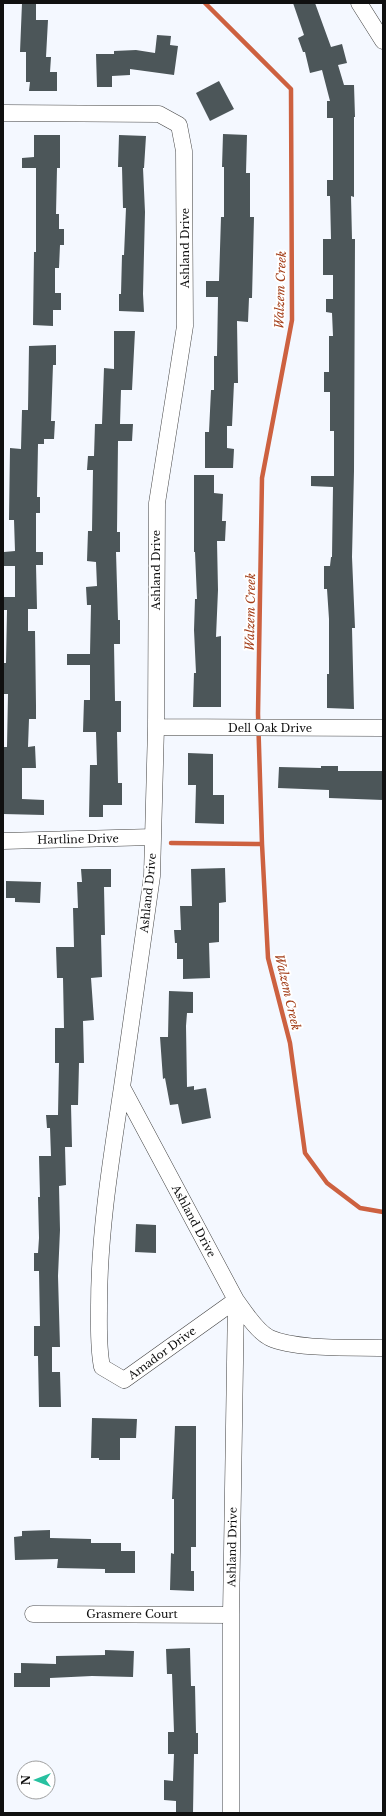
<svg xmlns="http://www.w3.org/2000/svg" width="386" height="1816" font-family="'Libre Baskerville',serif">
  <rect width="100%" height="100%" fill="#f4f8ff"/>
  <g fill="none" stroke-linecap="round" stroke-linejoin="round">
    <path stroke="#cd6140" stroke-width="4.5" d="M205,3L291,89L292,320L262,478L258,714L262,844L268,958L290,1043L305,1153L327,1183L360,1208L383,1212
      M171,843L262,844"/>
  </g>
  <path fill="#4c5659" d="M22,3H36V20H48L46,57H51L50,72H57V91H29L30,82H26V52H20Z
    M293,3H315L331,47L342,44L347,63L338,65L344,85H354L355,117H354V197L351,196L352,239H355L354,471L352,557L355,628H352L354,709L327,708V674H329V619L327,589H324V566H330L331,557H332L333,487L311,486V476H334V431H330V392H324V372H329V336H333L332,313L326,312V299H333V275H323V239H331L330,196H327V180H333V118H327V101H330L322,70L310,73L305,52H303L298,38L304,35Z
    M157,35L171,36L170,45L178,46L174,75L130,69V75L112,76V87H97L96,54H114V51L136,50L155,53Z
    M219,81L234,109L210,121L196,93Z
    M223,134L247,135L246,173H250V217H254L252,298H249L248,322L237,321L238,383H234L232,426H227V448L234,449L233,468H205V432H209L211,390H214V356H217L218,297H206V281H219L221,217H224V167H222Z
    M34,135H60V168H57L56,214H59V229H64V245H60L59,268H55V293H61V310H53V326L33,325L34,252H36V168H22V158L34,157Z
    M119,135L146,136L144,168H143L145,212L143,294L144,312L119,311V294H121L122,255H124L126,208H123L122,167H118Z
    M114,331H135L132,390H121L120,424H133L132,441H118L117,532H120V552H116L118,620H120V644H114L115,701H121V732H117L118,783H122V805H103V817H89L90,765H97L96,732H83L84,700H90V665H67V654H90L91,605H87L86,587L97,586L96,562L87,561L88,531H92L93,470H87L88,456H94L95,424H102L104,368L114,369Z
    M56,345V365H53L51,421H55L54,439H44V444H38L37,497H40V513H36V552H43V565H36L37,609H28V631H35L36,706V719H29L28,747L35,746L36,768H22V799L44,800V815L3,814V747H7L8,694H3L4,663H6L7,610H4V597H15V566H4V552L15,551L14,520H9L10,448L21,449L22,410H28L29,346Z
    M194,475H214V493L223,494L222,521H226L225,541H217L218,590L216,637L221,636V707H193L194,673H196L194,630L195,599H197L195,552H194Z
    M188,753L213,754V795H224V824L195,823L196,785H188Z
    M321,766H338V771H383V800L329,798V790L278,788L279,767L321,768Z
    M225,868L226,902L219,903V942L209,943L210,978L183,979V959H177V943H175L174,930H181L180,906H192L191,869Z
    M81,869H111V887H104L105,935H101L102,977L91,978L94,1020L83,1021L84,1063H79L78,1105H71L72,1147H65L66,1185L59,1186L60,1230L58,1276L60,1347H52V1372H60L61,1407H39L38,1356H34V1326H40L39,1271H34V1253H38L39,1238L38,1197H40L39,1156H51L50,1128H47L46,1115H58L59,1063H55V1028H64L63,978H57L56,947H74L73,908H78L77,882H82Z
    M6,881L41,882L40,903L15,902V898H6Z
    M169,991L193,992V1013H187L186,1026L187,1087L194,1086V1090L206,1088L211,1118L182,1124L178,1104L170,1105L165,1078L163,1079L160,1037H168Z
    M136,1224L156,1225V1253L135,1252Z
    M92,1418L137,1419L136,1438H120V1460H99V1458H91Z
    M175,1426H196V1547H191V1571H194V1591L170,1590L171,1553L174,1554V1499H172Z
    M50,1530V1538L91,1539V1543H121V1551H135V1573H105V1569L57,1568L58,1559L15,1560L14,1537L22,1536V1531Z
    M190,1648L191,1686H195L196,1733H198V1754H194L193,1813H176V1801L164,1800V1780L173,1781L174,1754H168V1732H174L172,1674H167L166,1649Z
    M105,1650L134,1651L133,1677L92,1676L50,1678V1687H14V1673H21V1663L56,1664V1656L105,1655Z"/>
  <g fill="none" stroke-linecap="round" stroke-linejoin="round">
    <g stroke="#434343" stroke-width="17">
      <path id="minor" d="M359,3L383,41
        M3,113L159,114L179,125L184,151L185,326L157,503L156,727L152,876L122,1087L236,1300C244,1311 257,1332 270,1338C297,1350 352,1347 383,1348
        M156,727L383,728
        M3,841L153,837
        M122,1087C111,1160 99,1232 99,1306C99,1327 98,1347 102,1367L124,1380L236,1300
        M33,1614L231,1615
        M231,1813V1615L236,1300"/>
    </g>
    <use href="#minor" stroke="#fff" stroke-width="16"/>
  </g>
  <g text-anchor="middle" dominant-baseline="central" stroke-width="4" stroke-linejoin="round" paint-order="stroke">
    <g font-size="11" fill="#101010" stroke="#fff">
      <text transform="translate(185 248) rotate(-90)">Ashland Drive</text>
      <text transform="translate(156 570) rotate(-90)">Ashland Drive</text>
      <text x="270" y="728">Dell Oak Drive</text>
      <text transform="translate(78 839) rotate(-1)">Hartline Drive</text>
      <text transform="translate(148 893) rotate(-84)">Ashland Drive</text>
      <text transform="translate(194 1221) rotate(62)">Ashland Drive</text>
      <text transform="translate(162 1353) rotate(-36)">Amador Drive</text>
      <text transform="translate(232 1547) rotate(-89)">Ashland Drive</text>
      <text x="132" y="1614">Grasmere Court</text>
    </g>
    <g font-size="12" font-style="italic" fill="#a33e19" stroke="#fff">
      <text transform="translate(280 290) rotate(-88)">Walzem Creek</text>
      <text transform="translate(250 612) rotate(-89)">Walzem Creek</text>
      <text transform="translate(288 992) rotate(77)">Walzem Creek</text>
    </g>
  </g>
  <rect width="386" height="1816" fill="none" stroke="#101010" stroke-width="8"/>
  <g transform="translate(36 1780) rotate(270)"><circle r="19" fill="#ffffff" stroke="#9f9f9f"/>
  <path d="M0-3L7 15L0 10L-7 15Z" fill="#28c1a0"/>
  <text y="-6" font-size="11" font-weight="bold" text-anchor="middle" fill="#101010">N</text>
  </g>
</svg>
